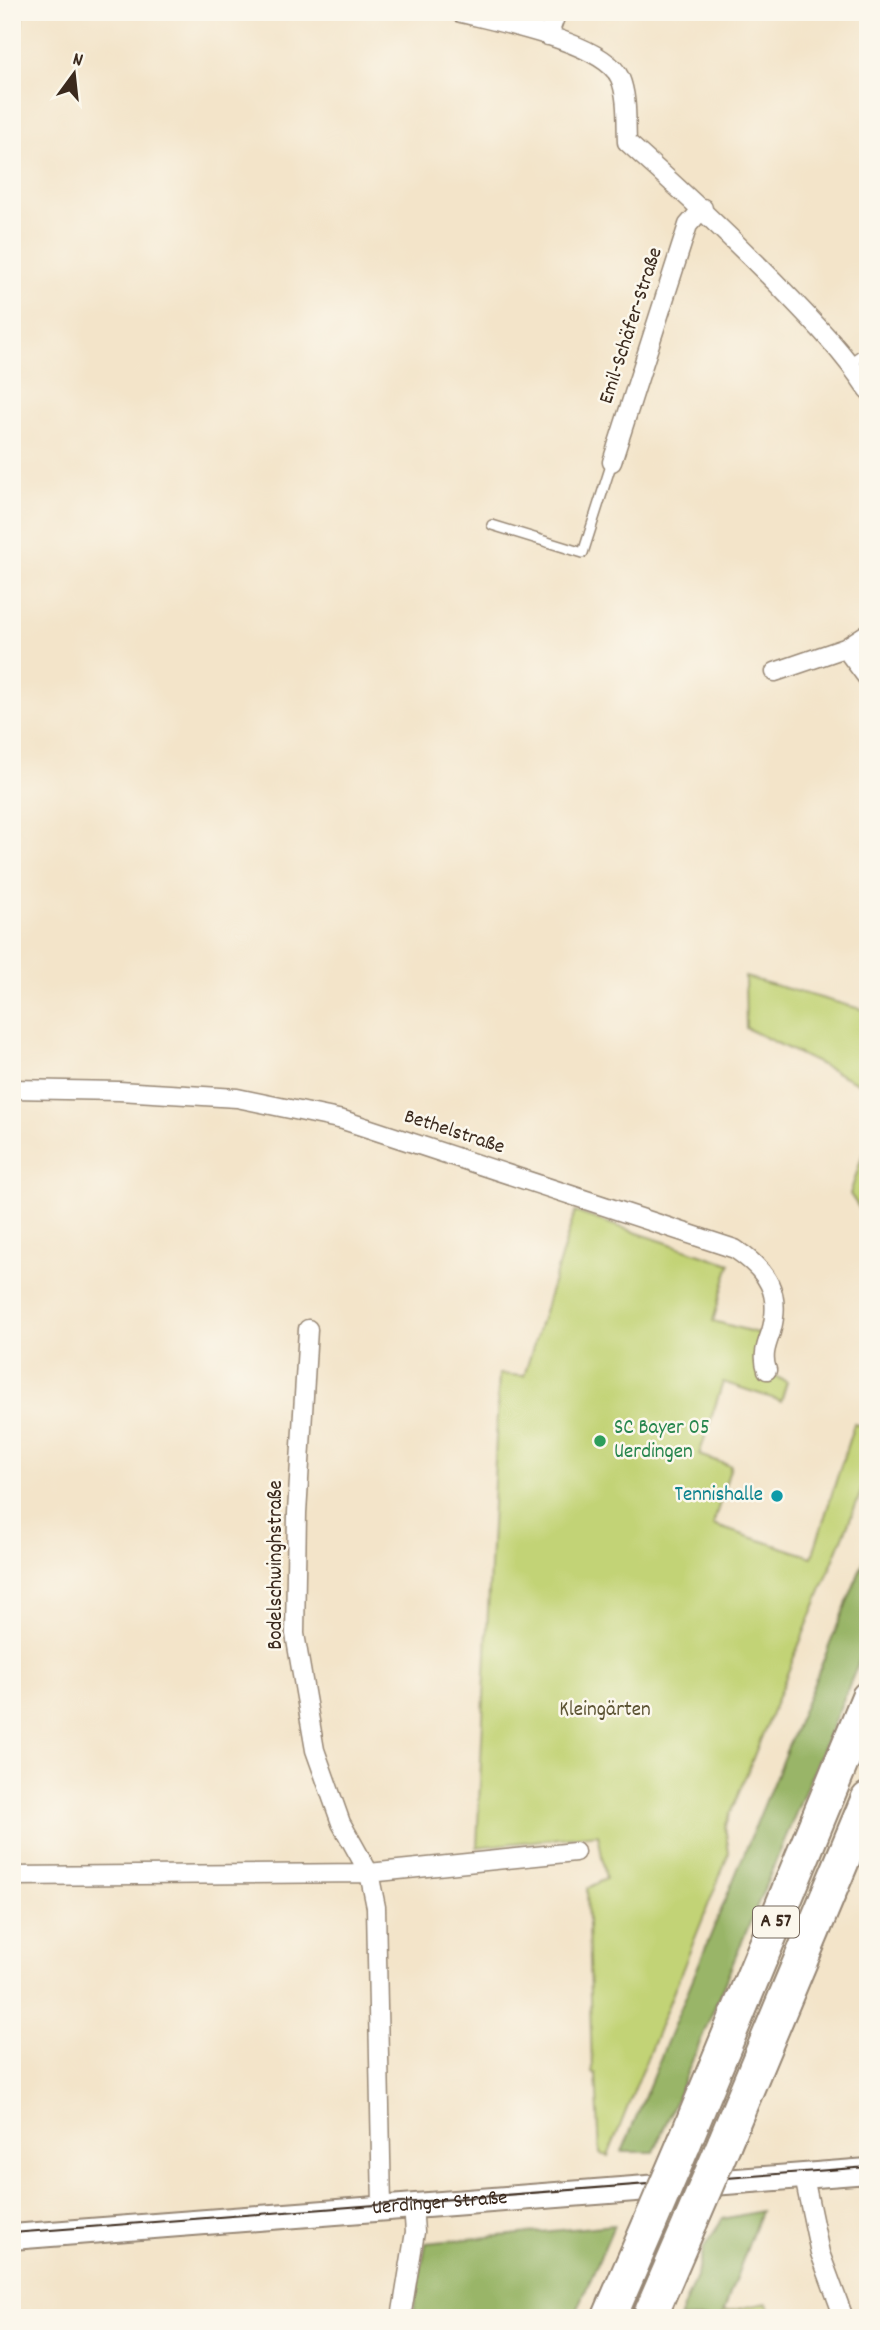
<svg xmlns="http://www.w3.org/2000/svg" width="880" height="2330" font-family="Dekko,sans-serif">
  <rect width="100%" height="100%" fill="#fbf7ec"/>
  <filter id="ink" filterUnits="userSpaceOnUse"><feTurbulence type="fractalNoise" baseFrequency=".0143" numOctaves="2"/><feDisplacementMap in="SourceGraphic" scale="14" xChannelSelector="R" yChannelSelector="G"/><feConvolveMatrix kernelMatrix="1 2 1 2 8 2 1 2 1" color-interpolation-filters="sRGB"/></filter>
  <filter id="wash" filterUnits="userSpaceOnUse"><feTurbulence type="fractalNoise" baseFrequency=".00686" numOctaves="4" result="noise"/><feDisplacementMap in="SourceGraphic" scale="28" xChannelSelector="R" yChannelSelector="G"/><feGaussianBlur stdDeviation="1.57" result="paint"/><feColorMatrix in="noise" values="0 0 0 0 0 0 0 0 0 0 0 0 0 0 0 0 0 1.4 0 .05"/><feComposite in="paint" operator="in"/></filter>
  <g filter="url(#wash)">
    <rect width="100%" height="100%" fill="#f3e4c9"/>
    <path fill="#c2d376" stroke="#7e7e4a" stroke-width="2" d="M12,12H23L12,86Z
      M745,977L868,1011V1088L746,1028Z
      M868,1138V1221L850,1194Z
      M575,1212L730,1264L713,1321L761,1334L757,1354L762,1370L787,1382L781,1401L723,1382L699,1455L731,1466L713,1525L812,1557L854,1424L868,1427V1475L725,1827L729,1853L608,2156L600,2154L596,2074L592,2072L587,1888L606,1879L598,1834L477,1847L499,1374L524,1376Z
      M767,2303L773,2318H721L723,2312Z"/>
    <path fill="#99b567" stroke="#6a7042" stroke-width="2" d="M868,1551V1637L854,1674L654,2152H622Z
      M761,2211L721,2318H679L700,2267L704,2247L723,2219Z
      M614,2225L574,2318H412L426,2243Z"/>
  </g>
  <g filter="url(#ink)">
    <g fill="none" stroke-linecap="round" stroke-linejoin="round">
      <g stroke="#978774" stroke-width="12">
        <path id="lane" d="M850,363L868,350
          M492,525L583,553L612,462"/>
      </g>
      <g stroke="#978774" stroke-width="21">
        <path id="street" d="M458,12C496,22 604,42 620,78C628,97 626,122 627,142C679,188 728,234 776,283C809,317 842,350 868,390
          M548,36L557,12
          M612,462L688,225L703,208
          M845,648L868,679
          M775,672L845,648L868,633
          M12,1089L119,1091L237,1098L343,1120L735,1249C768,1271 782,1293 771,1332C766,1346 762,1356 767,1370
          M308,1329L297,1513L295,1634L315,1750L341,1823L369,1873L376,1907L382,2207
          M12,1876L369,1873L575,1852
          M804,2177L820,2253L844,2318
          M401,2318L415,2232L413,2206"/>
      </g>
      <g stroke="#978774" stroke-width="28">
        <g id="secondary">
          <path id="s1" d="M12,2237L868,2171"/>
        </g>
      </g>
      <g stroke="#978774" stroke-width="37">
        <path id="highway" d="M724,2144L868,1799
          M683,2146L868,1698
          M609,2318L650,2223
          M649,2318L691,2221"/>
      </g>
      <use href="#lane" stroke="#fff" stroke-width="9"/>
      <use href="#street" stroke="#fff" stroke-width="18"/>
      <use href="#secondary" stroke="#fff" stroke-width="24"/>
      <use href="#highway" stroke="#fff" stroke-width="33"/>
      <path stroke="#3b2a1e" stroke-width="2" d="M12,2233L868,2167"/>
      <g stroke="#978774" stroke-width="37" stroke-linecap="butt">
        <path id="highway-bridge" d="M691,2221L724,2144
          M650,2223L683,2146"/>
      </g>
      <use href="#highway-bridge" stroke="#fff" stroke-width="33"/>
    </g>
  </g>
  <circle fill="#2e9e5b" stroke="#fbf7ec" stroke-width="2.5" cx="600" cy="1441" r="7"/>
  <circle fill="#0f9aa8" stroke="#fbf7ec" stroke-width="2.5" cx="777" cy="1496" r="7"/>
  <g text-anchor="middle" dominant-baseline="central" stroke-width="5" stroke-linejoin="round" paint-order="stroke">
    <rect fill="#fbf7ec" stroke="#75685c" stroke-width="2" x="753" y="1906.5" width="46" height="31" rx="5"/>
    <g font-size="19" font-weight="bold" fill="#3b2a1e">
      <text x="776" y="1922">A 57</text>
    </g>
    <g font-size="21" fill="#3b2a1e" stroke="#fbf7ec">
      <text transform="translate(632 326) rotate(-72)">Emil-Schäfer-Straße</text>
      <text transform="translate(454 1133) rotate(18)">Bethelstraße</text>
      <text transform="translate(277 1565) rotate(-90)">Bodelschwinghstraße</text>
      <text stroke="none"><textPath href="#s1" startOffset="429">Uerdinger Straße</textPath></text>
    </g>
    <g font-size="21" fill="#27864d" stroke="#fbf7ec" text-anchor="start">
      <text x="614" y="1429">SC Bayer 05<tspan x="614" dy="24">Uerdingen</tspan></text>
    </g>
    <g font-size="21" fill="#0d838f" stroke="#fbf7ec" text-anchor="end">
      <text x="763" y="1496">Tennishalle</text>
    </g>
    <g font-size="21" fill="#5d5434" stroke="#fbf7ec">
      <text x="605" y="1711">Kleingärten</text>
    </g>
  </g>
  <rect width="880" height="2330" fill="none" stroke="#fbf7ec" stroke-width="42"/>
  <g transform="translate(74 74) rotate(15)" stroke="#fbf7ec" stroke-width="5" paint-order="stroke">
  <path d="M0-5L12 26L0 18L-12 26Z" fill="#3b2a1e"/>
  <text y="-10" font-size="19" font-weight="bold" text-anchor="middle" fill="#3b2a1e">N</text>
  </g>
</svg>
